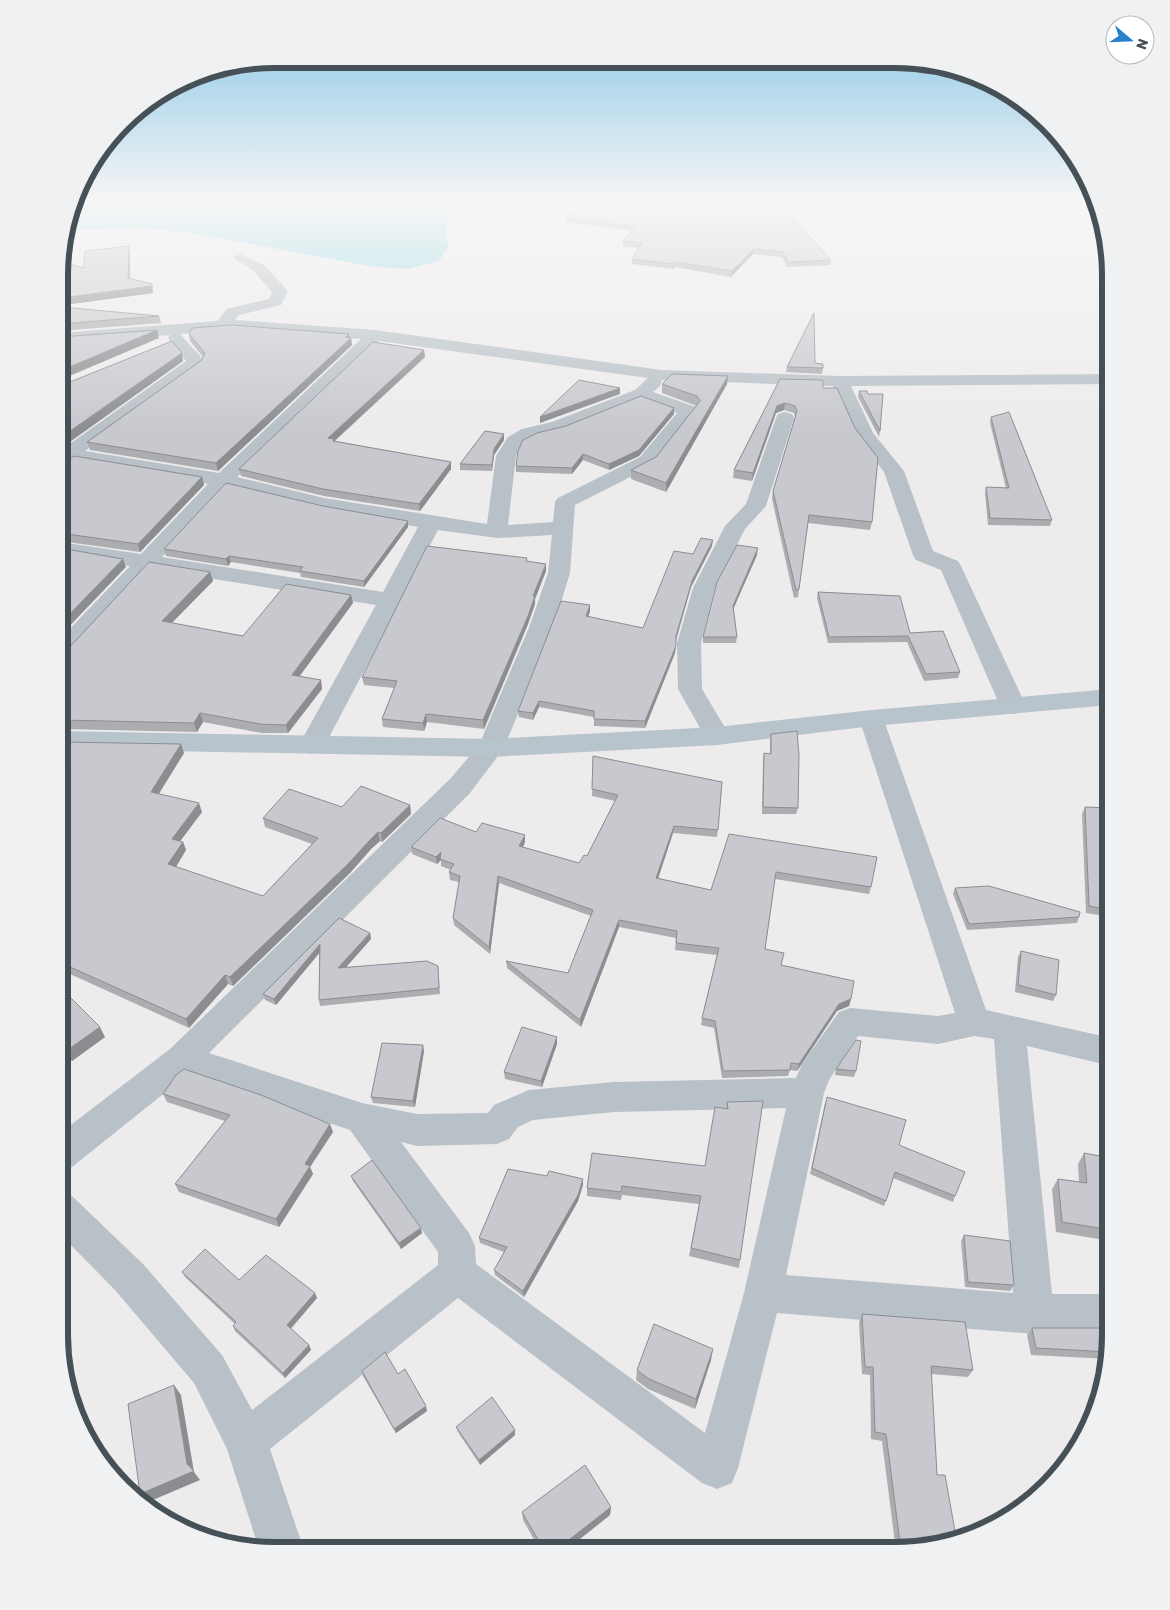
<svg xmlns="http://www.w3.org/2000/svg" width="1170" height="1610" font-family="Rubik,sans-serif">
  <rect width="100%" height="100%" fill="#eeebec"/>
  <path fill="#8dd9e2" d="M75,204H467L450,216L446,230L448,247L439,261L407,269L369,266L193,233L140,228L66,231Z"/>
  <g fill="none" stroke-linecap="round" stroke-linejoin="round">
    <path fill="#b8c1c7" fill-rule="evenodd" d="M240,254L264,265L288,291L281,305L239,315L235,320L375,330L662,370L840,376L1111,374V384L851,386L873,433L904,471L933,551L958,561L961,566L1026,706L1022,712L1013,714L1004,712L1000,706L941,570L916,560L913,555L884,472L855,434L833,386L662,380L660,386L653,392L696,407L698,411L654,465L575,505L570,573L554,625L504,748L470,793L209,1053L362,1103L417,1114L488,1113L494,1105L529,1090L614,1082L796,1078L802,1064L839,1012L850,1008L938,1016L955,1013L859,718L863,712L872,710L881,712L986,1010L1111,1038V1066L1027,1046L1052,1294H1111V1334H1034L777,1313L738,1468L732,1483L717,1489L702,1483L458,1298L270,1449L304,1550L259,1549L227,1449L194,1383L115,1290L59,1233V1191L72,1196L143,1264L222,1355L252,1410L438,1265V1252L350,1130L187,1075L72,1167L59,1171V1134L170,1049L450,779L479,745L530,625L548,573L552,535L497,538L438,530L325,745L321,751L312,754L303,751L299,745L376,605L151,569L68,658L60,660V639L130,566L60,554V542L141,554L208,484L72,461L60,466V447L64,448L186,361L168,338L170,335L60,343V333L217,321L227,309L269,299L272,292L254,271L233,258ZM233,330L361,339L219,473L85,451L202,366L205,362L202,358L180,334ZM379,341L648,378L635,390L552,422L522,429L508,437L496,456L487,524L324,498L237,477ZM641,400L677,413L640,457L558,498L555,502L553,522L508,525L516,456L522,445L536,437L565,430ZM227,487L324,510L418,527L383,592L162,557ZM858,1036L938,1044L974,1036L994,1039L1013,1293L786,1275L824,1093L829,1080ZM786,1108L744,1293L705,1433L476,1264L475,1246L469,1233L401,1142L417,1146L497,1144L509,1139L518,1127L533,1120L614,1112Z
      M785,412L792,414L794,418L766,506L745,529L715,588L701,643L702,689L730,736L726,742L717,745L708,742L678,689L677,643L693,588L725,526L746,504L776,418L778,414Z"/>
    <path fill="#b8c4cc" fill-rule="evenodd" d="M1111,689V705L872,726L717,745L491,757L60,749V731L491,739L717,727L872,710Z"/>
  </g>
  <path fill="#abadb1" d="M583,204L831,260L830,265L787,267L782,257L753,254L731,277L675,267L674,269L632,264V259L639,248L623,246V241L632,231L566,222V217Z
    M130,253V279L152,284L153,293L64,305V307L159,316L161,323L60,331L61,262L84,268Z
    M189,334L349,338H351L352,345L218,471L90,450L87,442L202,360L203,357L190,341Z
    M424,350L425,357L335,441L451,462V469L420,511L324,496L241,476L239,469Z
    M183,361L64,446H60V386Z
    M787,367L823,368L822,374L786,372Z
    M728,376L727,384L666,492L631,479V470L656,457L697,406L662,393V384Z
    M780,379L823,388L872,522L870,530L808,523L798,597L794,598L772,499L773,491L795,417L794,413L784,410L776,413L752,481L733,478L734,470Z
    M859,391L880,431L879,437L858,397Z
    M674,408V414L639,456L609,470L583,460L572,474L516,472V466Z
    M991,417L1052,520L1050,526L988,525L985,493L986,487L1006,488L990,423Z
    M504,434V440L494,455L492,471L460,470V464Z
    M60,466L202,477L204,485L140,552L60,541Z
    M408,527L364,587L301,577L300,573L231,562L228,566L166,556L164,549Z
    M712,546L691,587L676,641L675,653L645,728L594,726V717L539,707L533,720L519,717L518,711L590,605V611L588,617L643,628L693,554Z
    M757,555L733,609L737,637L736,643H703V637Z
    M527,561L546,564V571L535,599V604L528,624L484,729L427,722L424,731L383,727L382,719L394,688L364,685L362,677Z
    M210,572L213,581L171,623L243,636L351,595L353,603L299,676L321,680L322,689L288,733H262L203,722L197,732L60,729V652L66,651Z
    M818,592L910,633L960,672L958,678L924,681L907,642L828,643L817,598Z
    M771,734L798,808L796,814H762L763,760L764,753L770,754V740Z
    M60,742L184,753L159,794L202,812L180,841L183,842L186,850L176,867L263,896L312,844L265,827L263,818L342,807L410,805L411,814L382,842L380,841L371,849L350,873L233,986L228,984L189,1028L59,969Z
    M593,756L722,782L717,837L673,833L658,878L711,890L729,834L871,887L869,894L775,879L765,949L781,965L851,999L849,1006L837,1011L797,1071L790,1070L788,1076L722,1078L714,1028L701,1025L702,1018L717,955L675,950L676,938L619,927L581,1027L507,968L506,961L568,973L591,916L499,883L490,954L454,925L453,918L459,882L450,880L449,872L451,870L441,866V860L437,864L412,854L411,847L476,832L525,842L523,847L579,863L587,856L615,801L592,796Z
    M1085,807L1111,811V917L1086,913L1082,814Z
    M955,888L1079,917L1077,923L967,930L953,894Z
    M339,918L370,933L371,939L346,967L438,966L440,994L320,1006L319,1000V953L276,1005L265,1000L263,994Z
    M1021,951L1056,995L1053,1001L1015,992L1018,957Z
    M59,986L105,1037L72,1061L59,1047Z
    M557,1037V1044L542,1087L505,1079L504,1072Z
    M424,1051L415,1107L373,1103L371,1097Z
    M836,1069L856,1071L854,1077L835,1075Z
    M163,1094L333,1132L310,1167L313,1174L279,1227L179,1192L175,1184L225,1121L167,1102Z
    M727,1102L740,1260L739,1268L689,1256L699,1204L622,1195L621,1200L587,1196V1188L705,1166L726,1109Z
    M825,1103L899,1145L955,1196L953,1202L893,1178L884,1206L810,1174Z
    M1084,1153L1111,1158V1241L1056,1232L1052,1189L1058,1179L1079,1182L1078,1164Z
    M351,1176L422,1233L401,1249L353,1181Z
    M583,1185L578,1201L524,1297L495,1275L494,1270L504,1252L480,1243L479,1238Z
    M964,1235L1014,1285L1010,1291L965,1287L961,1241Z
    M182,1272L239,1280L317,1298L291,1329L309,1345L311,1350L285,1378L235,1331L233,1326L235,1324L185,1277Z
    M862,1314L973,1370L968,1377L931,1374L937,1475L956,1537L896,1551L882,1441L871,1439L870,1375L862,1374L859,1322Z
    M1032,1328L1111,1350L1109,1359L1031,1355L1027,1335Z
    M711,1360L695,1409L648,1389L636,1380L637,1370Z
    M362,1371L398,1374L427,1411L396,1433L363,1376Z
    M456,1427L515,1430V1435L480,1465L458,1432Z
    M611,1507L610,1515L566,1550H540L523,1520L522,1512Z"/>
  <path fill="#8b8d90" d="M129,246L130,253V285L128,278Z
    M754,249L753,254L731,277L732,271Z
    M152,284L153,293L64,305L65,314L62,307V298Z
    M157,330L159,338L60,380V371Z
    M349,334V339L351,338L352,345L218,471L216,463Z
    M424,350L425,357L335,440V446L328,438Z
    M182,353L183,361L64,446L61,438Z
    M728,376L727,384L666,492V483Z
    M620,388V394L540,423V417Z
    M785,403L784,410L776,413L752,481L753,473L777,406Z
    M674,408V414L639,456L609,470V464Z
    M504,434V440L494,455L492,471V465L494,449Z
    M583,454V460L572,474V468Z
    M451,462V469L420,511L419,504Z
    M202,477L204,485L140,552L138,544Z
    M408,521V527L364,587V581Z
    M713,540L712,546L691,587L675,642L676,636L692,581Z
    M758,548L757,555L732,612L733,606Z
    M229,556L231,562L228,566L226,559Z
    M123,559L126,567L60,636V624Z
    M546,564V571L535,599V604L528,624L484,729L483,720Z
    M210,572L213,581L165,630L162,621Z
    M351,595L353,603L294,684L292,675Z
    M590,605V611L586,623V616Z
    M676,646L675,653L645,728V721Z
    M321,680L322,689L288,733L286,725Z
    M539,701V707L533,720V713Z
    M200,713L203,722L197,732L194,723Z
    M426,714L427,722L424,731L423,723Z
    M181,744L184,753L154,801L151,792Z
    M199,803L202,812L175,848L172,839Z
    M410,805L411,814L382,842L381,833Z
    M674,826L673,833L656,885V878Z
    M378,832L380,841L371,849L350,873L233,986L230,977Z
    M525,835V842L520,853L519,846Z
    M183,842L186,850L172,873L168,864Z
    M441,852V860L437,864L436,857Z
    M498,876L499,883L490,954L489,947Z
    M619,920V927L581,1027L580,1020Z
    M370,933L371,939L340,974L338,968Z
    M320,944L321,951L276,1005L274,999Z
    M225,975L228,984L189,1028L186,1019Z
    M851,999L849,1006L837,1011L797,1071L799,1064L839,1004Z
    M100,1027L105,1037L72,1061L66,1051Z
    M557,1037V1044L542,1087L541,1081Z
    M423,1045L424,1051L415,1107L413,1101Z
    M330,1124L333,1132L310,1167L313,1174L279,1227L276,1219L305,1164Z
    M583,1179V1185L578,1201L524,1297L523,1291Z
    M421,1228L422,1233L401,1249L399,1243Z
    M315,1293L317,1298L289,1330L287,1325Z
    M309,1345L311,1350L285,1378L283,1373Z
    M713,1349L711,1360L695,1409L696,1399Z
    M174,1385L181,1395L194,1472L200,1480L148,1502L140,1494L187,1464Z
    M426,1406L427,1411L396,1433L394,1429Z
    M515,1430V1435L480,1465L479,1460Z
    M611,1507L610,1515L566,1550H556Z"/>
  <path fill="#c7c9ce" stroke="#8b8d90" d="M583,204H780L831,260L788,262L783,252L754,249L732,271L676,262L674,264L632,259L642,243L623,241L636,227L566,217Z
    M129,246L128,278L152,284V286L62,298V307L159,316L60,324L61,262L84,268L85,251Z
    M814,313L815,363L823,364V368L787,367Z
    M231,325L349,334L346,337L351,338L216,463L87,442L202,360L205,353L189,334L192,328Z
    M157,330L60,371V337Z
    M172,341L182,353L60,438V386Z
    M373,342L424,350L328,438L334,439L333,441L451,462L419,504L323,489L239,469Z
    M672,374L728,376L666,483L631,470L656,457L700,401L697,396L662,384Z
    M780,379L823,380V388H837L855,428L878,458L872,522L809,515L799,589L796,590L773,491L797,411L795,406L785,403L777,406L753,473L734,470Z
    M579,380L620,388L540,417Z
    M859,391H867L868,394H883L880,431Z
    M641,396L674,408L639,450L609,464L583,454L572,468L516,466L518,451L523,440L537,433L566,426Z
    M1009,412L1052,520L990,518L986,487L1009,488L991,417Z
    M485,431L504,434L494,449L492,465L460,464Z
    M74,456L202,477L138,544L60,533V466Z
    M226,483L323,506L408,521L364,581L300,571L303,567L229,556L226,559L164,549Z
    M701,538L713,540L692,581L676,636V646L645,721L594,719V711L539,701L533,713L518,711L561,601L590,605L586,616L643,628L674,551L693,554Z
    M737,545L758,548L733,606L737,637H703L717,582Z
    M427,546L527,558L526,561L546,564L533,596H535L528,616L483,720L426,714L423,723L382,719L397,681L362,677Z
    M60,548L123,559L60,624Z
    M149,562L210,572L162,621L243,636L286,584L351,595L292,675L321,680L286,725L260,724L200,713L194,723L60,720V652L66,651Z
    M818,592L900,596L910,633L943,631L960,672L926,674L908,636L829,637Z
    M797,731L799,756L798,808L763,807L764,753L771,754V734Z
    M60,742L181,744L151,792L199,803L172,839L183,842L168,864L263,896L318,838L263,818L289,789L342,807L361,786L410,805L381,833L378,832L370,840L348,864L230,977L225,975L186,1019L59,962Z
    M593,756L722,782L718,830L674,826L656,878L711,890L729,834L877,857L871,887L776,872L765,949L784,953L781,965L854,981L851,999L839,1004L799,1064L791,1063L790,1070L723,1071L715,1021L702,1018L719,948L676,943L677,931L619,920L580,1020L506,961L568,973L593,910L498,876L489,947L453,918L460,876L449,872L454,864L440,859L441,852L436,857L411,847L440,818L476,832L482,823L525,835L519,846L579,863L584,855L587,856L618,795L592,789Z
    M1085,807L1110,808L1111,811V910L1089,906Z
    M989,886L1080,912L1079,917L969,924L955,888Z
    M339,918L370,933L338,968L427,961L438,966L439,988L319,1000L320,944L274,999L263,994Z
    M1021,951L1059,960L1056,995L1018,985Z
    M59,986L100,1027L66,1051L59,1043Z
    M522,1027L557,1037L541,1081L504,1072Z
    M856,1040L861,1041L856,1071L836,1069Z
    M382,1043L423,1045L413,1101L371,1097Z
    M184,1069L261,1095L330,1124L305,1164L310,1166L276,1219L175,1184L230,1115L163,1094L176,1075Z
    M827,1097L906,1120L899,1145L965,1172L955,1196L895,1172L886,1201L812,1168Z
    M763,1101L740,1260L691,1248L701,1196L622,1186L621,1192L587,1188L592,1153L705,1166L715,1107L728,1109L727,1102Z
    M1084,1153L1111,1158V1230L1062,1222L1058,1179L1087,1183Z
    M372,1160L421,1228L399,1243L351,1176Z
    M508,1169L547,1176L549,1171L583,1179L578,1195L523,1291L494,1270L507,1247L479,1238Z
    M964,1235L1010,1241L1014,1285L968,1282Z
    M205,1249L239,1280L266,1255L315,1293L287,1325L309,1345L283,1373L233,1326L236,1322L182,1272Z
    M862,1314L965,1322L973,1370L931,1366L937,1475H945L956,1537L901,1550L886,1434L875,1432L873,1367H865Z
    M654,1324L713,1349L696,1399L649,1379L637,1370Z
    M1032,1328H1111L1110,1352L1036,1348Z
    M385,1352L398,1374L405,1369L426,1406L394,1429L362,1371Z
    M174,1385L187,1464L194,1471L140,1494L128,1404Z
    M492,1397L515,1430L479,1460L456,1427Z
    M585,1465L611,1507L556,1550H544L522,1512Z"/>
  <linearGradient id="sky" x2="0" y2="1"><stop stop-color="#83c3e6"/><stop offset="0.47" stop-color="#f7f6f6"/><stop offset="1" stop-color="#f7f6f6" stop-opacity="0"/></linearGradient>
  <rect width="1170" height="430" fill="url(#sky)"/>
  <path d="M0 0H1170V1610H0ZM275 68H895A207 207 0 0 1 1102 275V1335A207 207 0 0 1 895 1542H275A207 207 0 0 1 68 1335V275A207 207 0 0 1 275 68Z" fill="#f0f1f2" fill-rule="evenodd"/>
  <path fill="none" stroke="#465057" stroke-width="6" d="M275 68H895A207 207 0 0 1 1102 275V1335A207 207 0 0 1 895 1542H275A207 207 0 0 1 68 1335V275A207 207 0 0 1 275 68Z"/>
  <g transform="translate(1130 40) rotate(109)"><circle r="24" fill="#ffffff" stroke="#b5b9bc"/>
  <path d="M0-4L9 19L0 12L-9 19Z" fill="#2980cb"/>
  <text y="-8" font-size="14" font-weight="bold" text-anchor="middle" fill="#465057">N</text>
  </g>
</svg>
